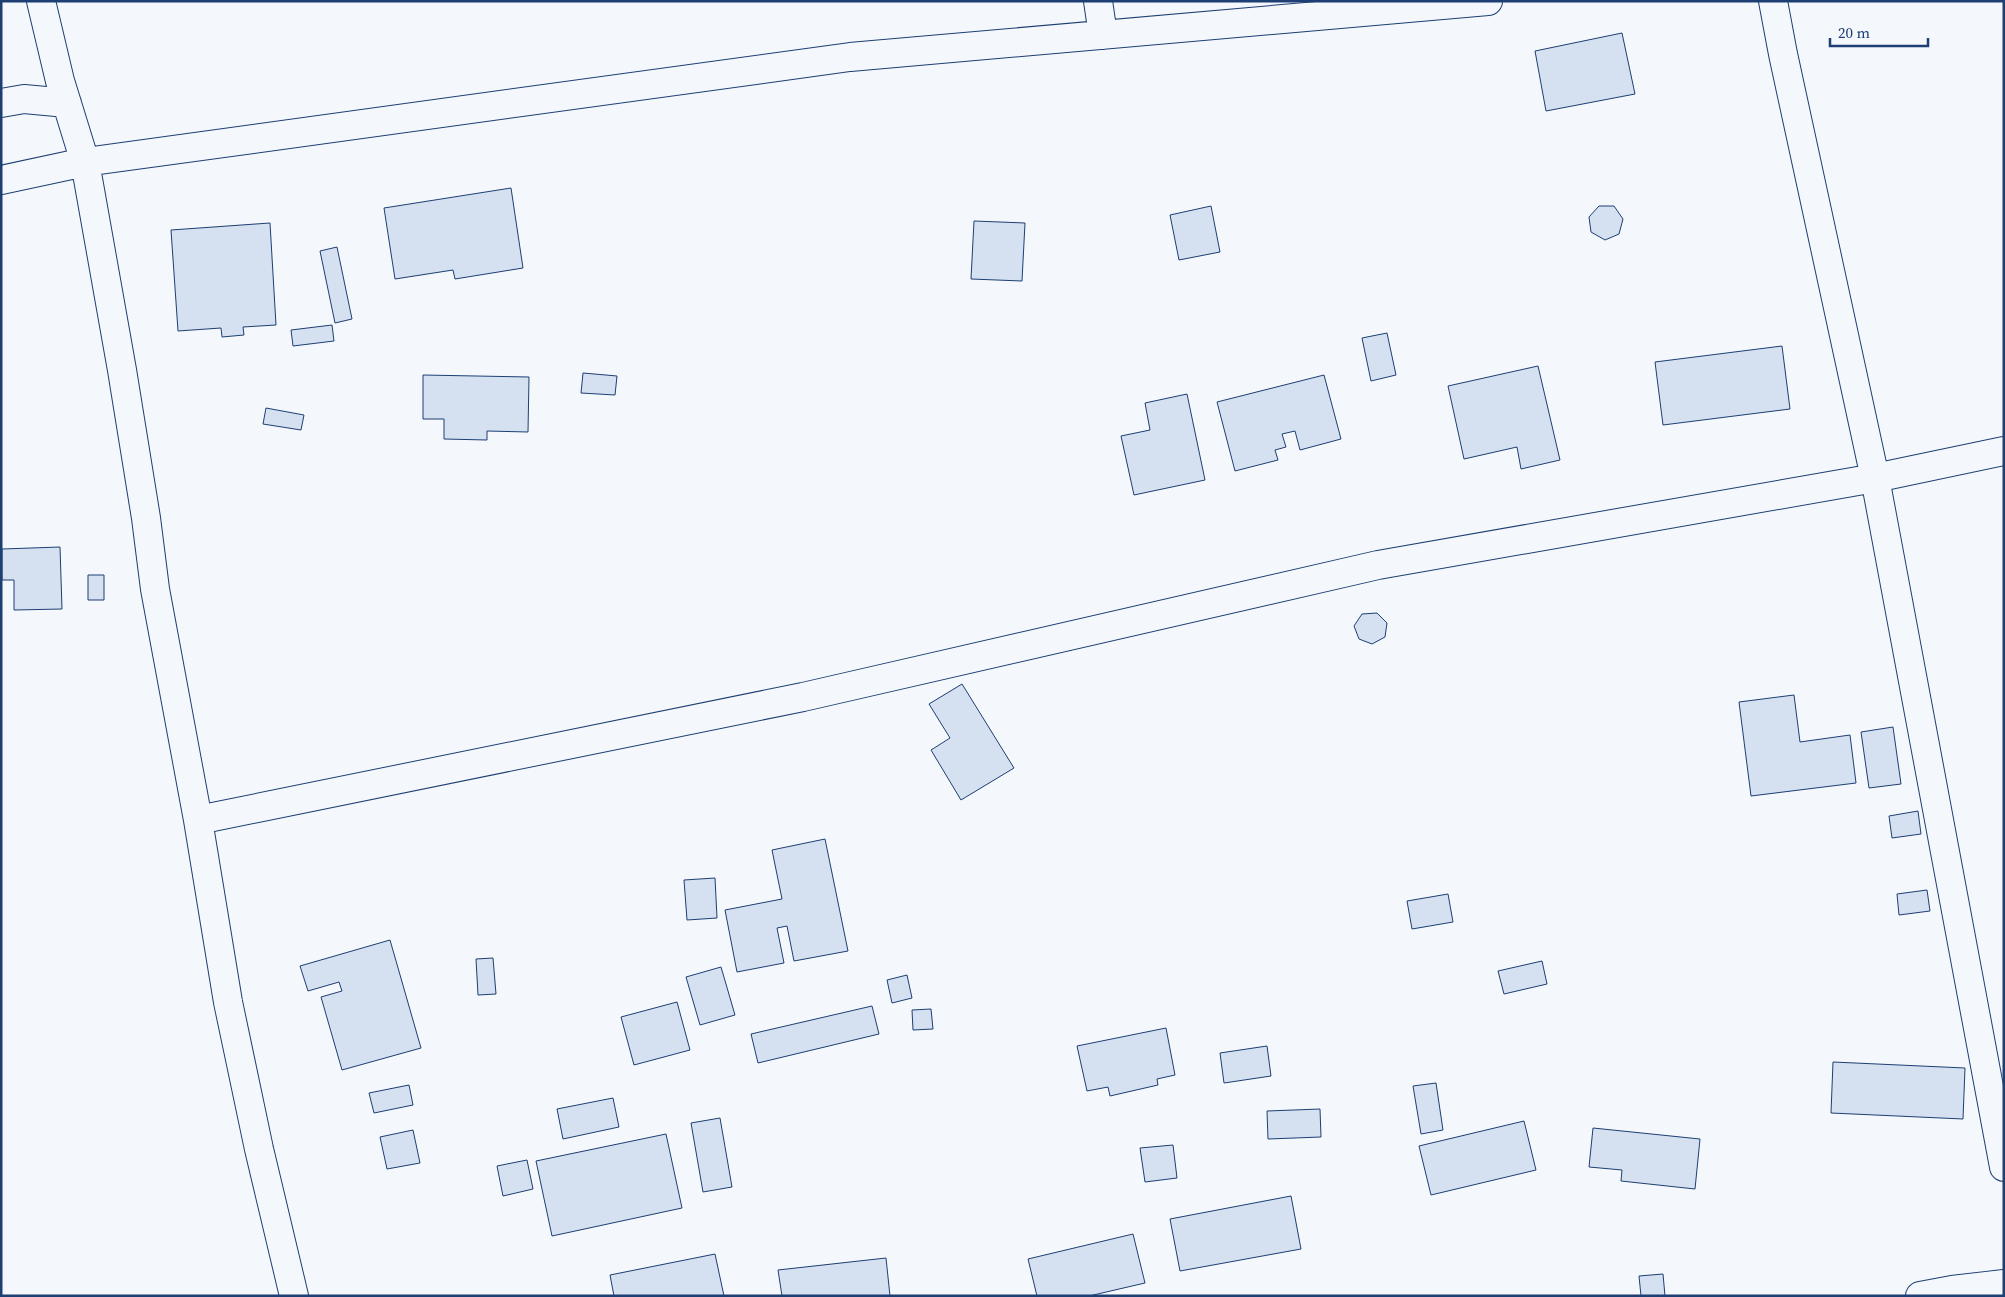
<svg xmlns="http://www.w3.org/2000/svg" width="2005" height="1297" font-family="'Source Serif 4',serif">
  <rect width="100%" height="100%" fill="#f4f7fb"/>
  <path fill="#d5e0f0" stroke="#1d3f73" d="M1622,33L1635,94L1546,111L1535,51Z
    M511,188L523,268L455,279L453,270L395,279L384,208Z
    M1211,206L1220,252L1179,260L1170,215Z
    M1599,206H1614L1623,219L1619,234L1605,240L1591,232L1589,217Z
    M974,221L1025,223L1022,281L971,279Z
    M270,223L276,325L243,327L244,335L222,337L221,328L178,331L171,230Z
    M337,247L352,319L335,323L320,251Z
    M332,325L334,341L293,346L291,330Z
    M1387,333L1396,375L1371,381L1362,338Z
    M1782,346L1790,409L1663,425L1655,362Z
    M1538,366L1560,460L1521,469L1517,447L1464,459L1448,386Z
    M583,373L617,376L615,395L581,393Z
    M423,375L529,377L528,432L487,431V440L444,439V419H423Z
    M1324,375L1341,439L1300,450L1295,431L1282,434L1286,447L1275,450L1278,460L1235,471L1217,402Z
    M1187,394L1205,480L1134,495L1121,436L1150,430L1145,403Z
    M266,408L304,415L301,430L263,424Z
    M60,547L62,609L14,610V580H2V549Z
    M88,575H104V600H88Z
    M1377,613L1387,623L1385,637L1372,644L1359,639L1354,626L1362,614Z
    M962,684L1014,768L961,800L931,750L950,738L929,704Z
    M1794,695L1800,742L1850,735L1856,783L1751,796L1739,702Z
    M1893,727L1901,784L1869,788L1861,732Z
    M1918,811L1921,834L1892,838L1889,816Z
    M825,839L848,951L794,961L787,926L777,928L784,963L737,972L725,910L782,899L772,850Z
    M715,878L717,918L687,920L684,880Z
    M1927,890L1930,911L1899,915L1897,894Z
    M1448,894L1453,922L1412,929L1407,901Z
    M390,940L421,1048L342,1070L321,997L342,991L339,982L308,991L300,966Z
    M493,958L496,994L478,995L476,959Z
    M1542,961L1547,984L1504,994L1498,971Z
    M721,967L735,1015L700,1025L686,977Z
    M907,975L912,998L892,1003L887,980Z
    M677,1002L690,1050L634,1065L621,1017Z
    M872,1006L879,1034L758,1063L751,1034Z
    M931,1009L933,1029L913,1030L912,1010Z
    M1166,1028L1175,1075L1157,1079L1158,1085L1110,1096L1108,1087L1087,1091L1077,1046Z
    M1267,1046L1271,1076L1224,1083L1220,1053Z
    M1833,1062L1965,1068L1963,1119L1831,1113Z
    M1436,1083L1443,1130L1421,1134L1413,1086Z
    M409,1085L413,1105L374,1113L369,1093Z
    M613,1098L619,1127L563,1139L557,1109Z
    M1320,1109L1321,1137L1268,1139L1267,1111Z
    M720,1118L732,1187L703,1192L691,1123Z
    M1524,1121L1536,1170L1431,1195L1419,1146Z
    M1593,1128L1700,1139L1695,1189L1621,1181L1622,1170L1589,1167Z
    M413,1130L420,1163L387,1169L380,1137Z
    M666,1134L682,1208L552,1236L536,1161Z
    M1173,1145L1177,1178L1145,1182L1140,1148Z
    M527,1160L533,1189L503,1196L497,1166Z
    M1291,1196L1301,1249L1180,1271L1170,1219Z
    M1133,1234L1145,1283L1089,1296H1037L1028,1259Z
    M715,1254L724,1296H614L610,1275Z
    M886,1258L890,1296H782L778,1270Z
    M1663,1274L1665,1296H1641L1639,1276Z"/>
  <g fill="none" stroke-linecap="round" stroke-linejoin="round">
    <g stroke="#1d3f73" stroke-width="30">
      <path id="minor" d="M41,1L60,81L85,162L122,370L146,518L155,589L198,820L228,1002L259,1149L294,1296
        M1098,1L1103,35
        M1773,1L1783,54L1875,478L2004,1167
        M1,103L24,99L67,103
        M1,180L85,162L850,57L1488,1
        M198,820L803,697L1378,565L1875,478L2004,451
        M1920,1296L1952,1290L2004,1284"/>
    </g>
    <use href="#minor" stroke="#f4f7fb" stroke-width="28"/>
  </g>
  <rect width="2005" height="1297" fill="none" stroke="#1d3f73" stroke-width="5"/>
  <path d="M1830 38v8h98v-8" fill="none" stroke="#1d3f73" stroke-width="2.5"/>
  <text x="1838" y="38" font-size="15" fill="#1d3f73" stroke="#f4f7fb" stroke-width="4" paint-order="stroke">20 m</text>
</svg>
